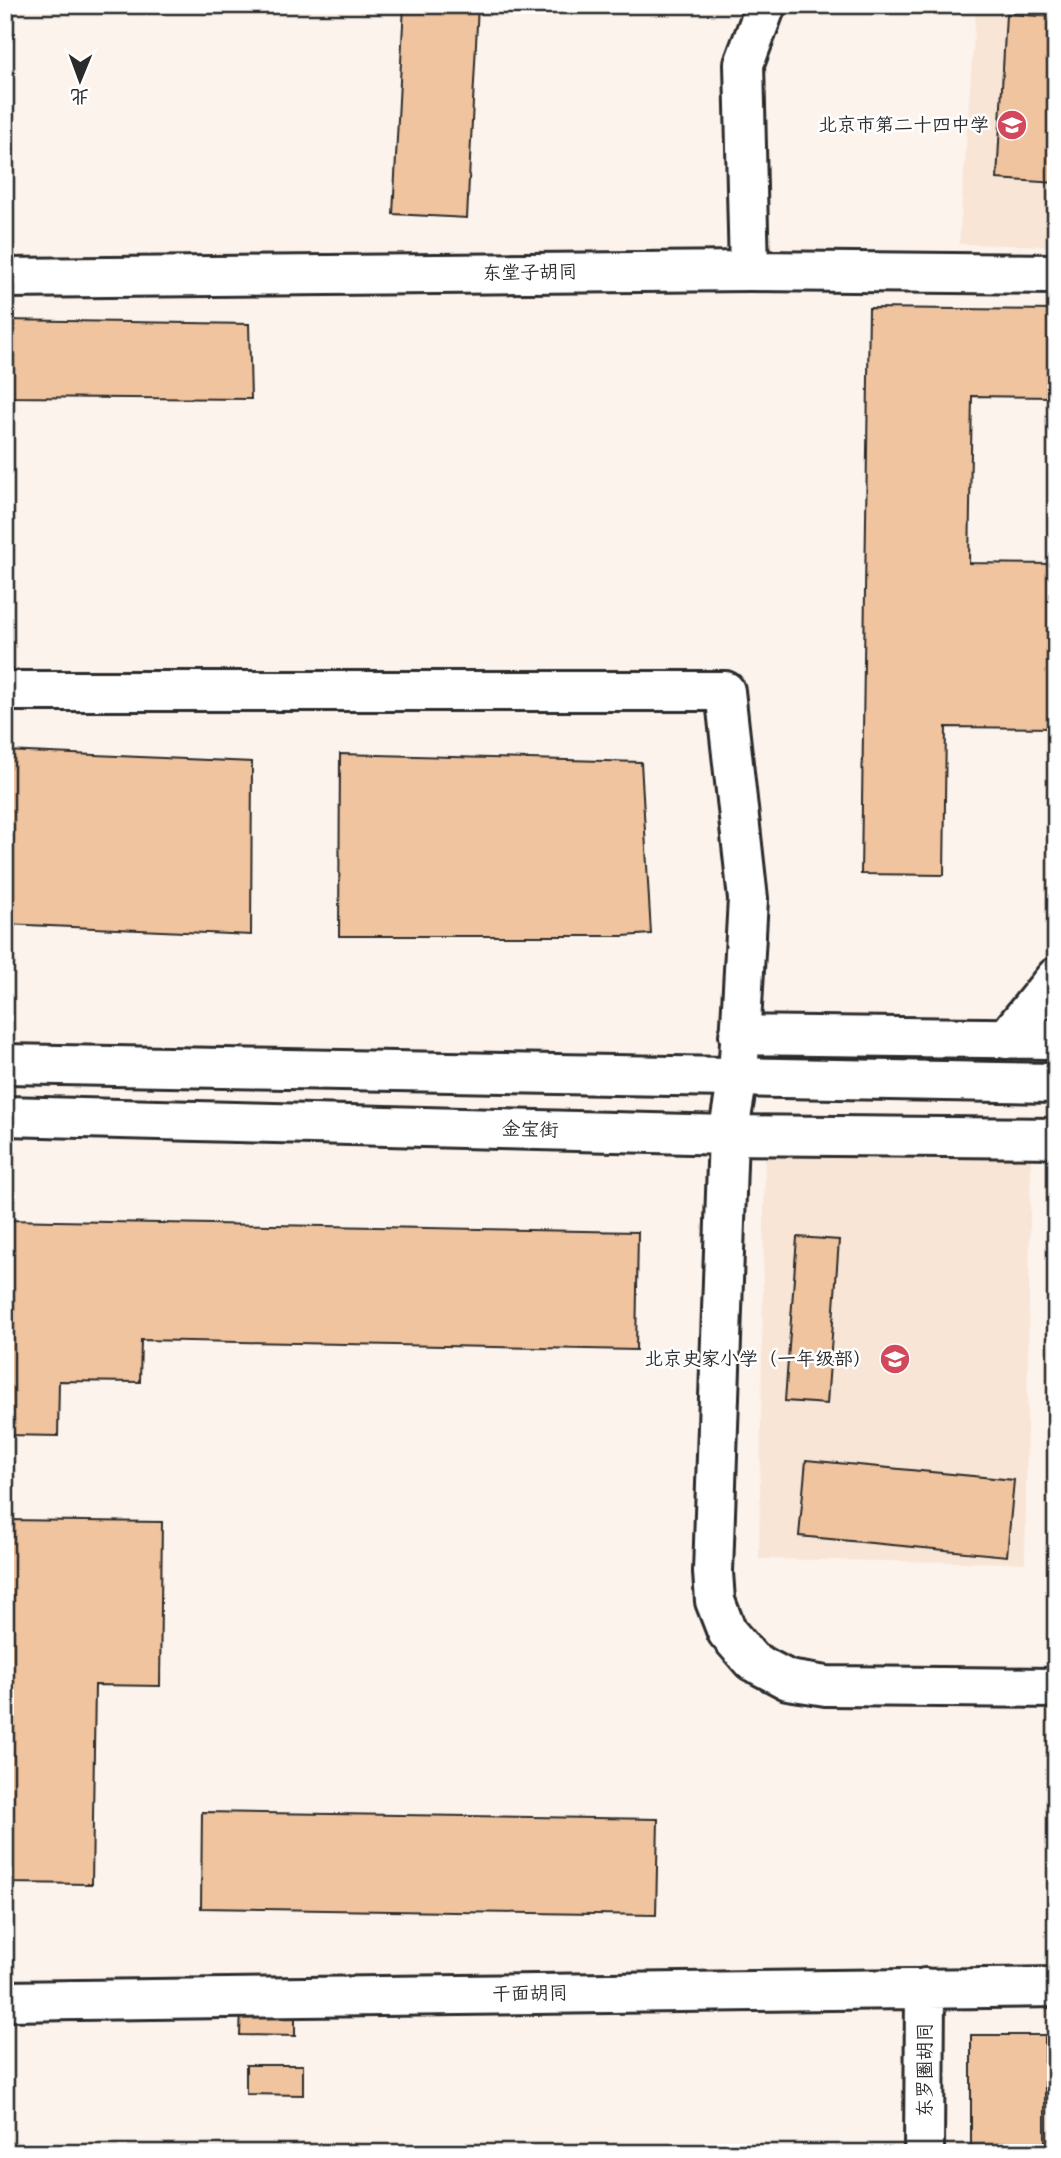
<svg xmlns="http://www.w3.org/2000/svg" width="1061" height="2158" font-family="'Balsamiq Sans','LXGW WenKai TC',sans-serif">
  <rect width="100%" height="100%" fill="#fcf3ec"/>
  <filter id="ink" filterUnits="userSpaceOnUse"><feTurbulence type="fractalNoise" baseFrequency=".0143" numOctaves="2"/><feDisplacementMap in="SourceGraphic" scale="14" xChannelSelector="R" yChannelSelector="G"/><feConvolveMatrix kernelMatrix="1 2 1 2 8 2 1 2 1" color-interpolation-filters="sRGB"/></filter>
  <g filter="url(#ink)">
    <path fill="#f8e5d5" d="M976,5H1056V246L959,244Z
      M765,1154L1031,1158L1025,1563L759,1559Z"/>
    <path fill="#f0c49f" stroke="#2b2b2b" stroke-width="2" d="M404,5H478L467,218L393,214Z
      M1006,14L1056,17V183L997,179Z
      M869,308L1056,310V397L972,396L969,563L1056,564V728L946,727L944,875L861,874Z
      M5,320L249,324L251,399L5,397Z
      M5,751L252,762L251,935L5,924Z
      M340,754L641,762L651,934L623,936H339Z
      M5,1220L638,1232L636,1350L141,1340L140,1382L59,1381L58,1436L5,1435Z
      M797,1237L839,1240L827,1404L785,1401Z
      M806,1460L1014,1480L1007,1556L799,1536Z
      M5,1520L162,1522L160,1686L95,1685L92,1884L5,1883Z
      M202,1812L658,1819L656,1915L201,1908Z
      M241,2008L295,2009V2036L240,2035Z
      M971,2035H1045V2153H971Z
      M246,2065H303V2095L246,2094Z"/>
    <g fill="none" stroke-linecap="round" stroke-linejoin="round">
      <g stroke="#2b2b2b" stroke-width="44">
        <path id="minor" d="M749,271L744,64L766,5
          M5,278L749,271L1056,274
          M5,691H725L748,899L738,1077L728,1135L713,1572L715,1601L727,1632L752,1661L788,1680L826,1686L1056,1688
          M739,1035L1056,1039
          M1006,1039L1056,977
          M5,2001L1056,1987
          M924,2153L925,1988"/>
      </g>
      <g stroke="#2b2b2b" stroke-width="44">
        <path id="major" d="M5,1064L1056,1083
          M5,1116L728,1135L1056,1138"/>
      </g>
      <use href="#minor" stroke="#fff" stroke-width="38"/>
      <use href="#major" stroke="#fff" stroke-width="38"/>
    </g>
  </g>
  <defs>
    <g id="school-disc" transform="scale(1.575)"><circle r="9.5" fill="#d1495b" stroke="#fff"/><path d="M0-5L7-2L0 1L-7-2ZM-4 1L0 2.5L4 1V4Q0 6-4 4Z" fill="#fff"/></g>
  </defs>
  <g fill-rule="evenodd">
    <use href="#school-disc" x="1012" y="125"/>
    <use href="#school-disc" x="895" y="1359"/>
  </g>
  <g text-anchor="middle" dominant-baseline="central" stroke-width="5" stroke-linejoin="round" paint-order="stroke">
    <g font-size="19" fill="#2b2b2b" stroke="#fff" text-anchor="end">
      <text x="989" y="125">北京市第二十四中学</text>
      <text x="872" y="1359">北京史家小学（一年级部）</text>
    </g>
    <g font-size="19" fill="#2b2b2b" stroke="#fff">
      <text transform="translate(530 273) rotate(-1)">东堂子胡同</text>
      <text transform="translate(530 1130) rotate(2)">金宝街</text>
      <text transform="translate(530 1994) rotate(-1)">干面胡同</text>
      <text transform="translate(925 2070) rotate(-90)">东罗圈胡同</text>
    </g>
  </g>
  <rect width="1061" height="2158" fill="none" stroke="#fff" stroke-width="28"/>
  <rect x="14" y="14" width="1033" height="2130" fill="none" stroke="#2b2b2b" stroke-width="2.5" filter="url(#ink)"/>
  <g transform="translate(80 80) rotate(181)" stroke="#ffffff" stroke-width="5" paint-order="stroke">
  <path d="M0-5L12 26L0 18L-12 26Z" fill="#2b2b2b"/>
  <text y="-10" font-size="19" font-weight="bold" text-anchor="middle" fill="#2b2b2b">北</text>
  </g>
</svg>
